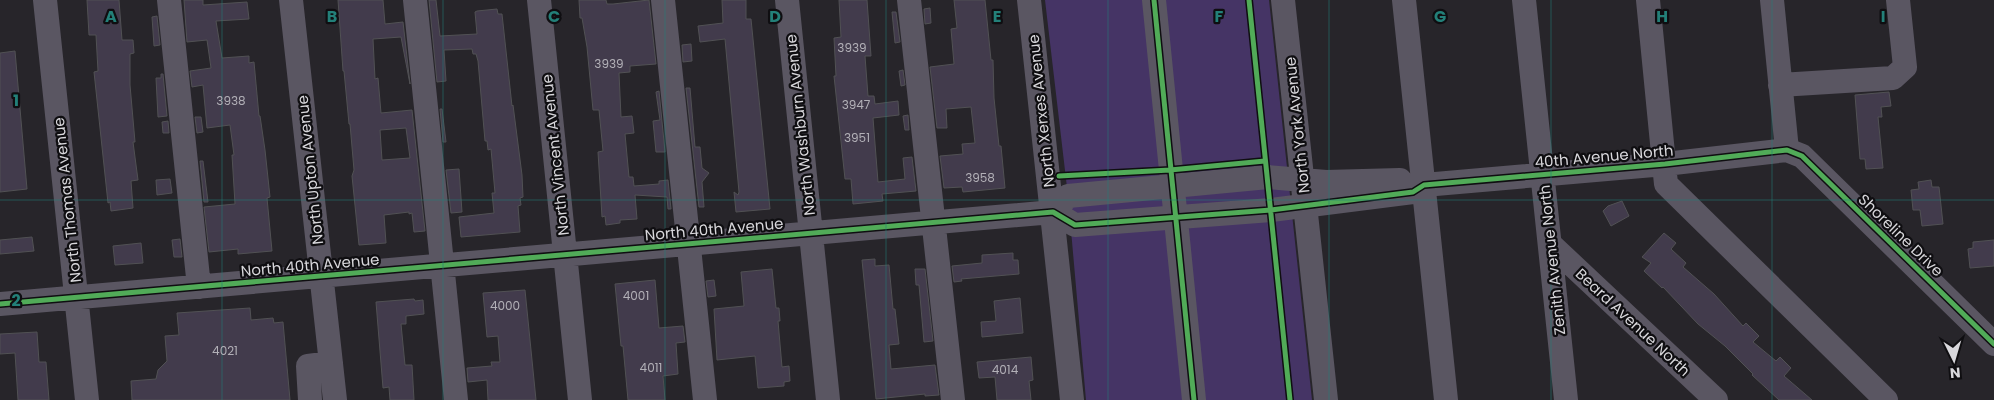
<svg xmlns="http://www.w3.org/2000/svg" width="1994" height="400" font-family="Poppins,sans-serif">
  <rect width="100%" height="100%" fill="#27252a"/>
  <path fill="#453465" d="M1045,0H1269L1312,400H1086L1068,196Z"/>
  <path fill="#423b4c" stroke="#515154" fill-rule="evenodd" d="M87,0H119L122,40H133L134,53L130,54V85L135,142H133L138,180L131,181L133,208L111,211L110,202L108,203L94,72L98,71L96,35H89Z
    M184,0H203V5L247,2L249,19L216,21L222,58L249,56V63L254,62L259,116H260L265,150L270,197L267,198L272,251L238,254V249L209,252L204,207L235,204L232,155H234L230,125L207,128L203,85L192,87L190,71L211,68L207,40L187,42Z
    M338,0H383L385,24L403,22L410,84L401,37L373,39L375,79L378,78L381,113L412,110L425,231L414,232L412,213L409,214V212L384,215L386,243L359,245L352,176L354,170L350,124H349L344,71H343ZM406,128L410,158L382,160L380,130Z
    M429,0H436L440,36L477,34L475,12L477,11L497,9L498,14H502L512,106L513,105L522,175L523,197L520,198L521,205L518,206L520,232L461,237L459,217L494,213L492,193H495L491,149L488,150L487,141H485L478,61L476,54H473L472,49L444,50L446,81L437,82Z
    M579,0H606L607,4H613L649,0L656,64L630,66V72L619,73L621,117L632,116L634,133L625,134L629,177H633L634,186L659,184V181L668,180L671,209H668L667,197L635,195L637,219L620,220V223L606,225L605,216L602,217L598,152L603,151L599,110H593L587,47L582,18H580Z
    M722,0H746V19H751L770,209L736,212L734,192L738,195L739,192L725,39L700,42L698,26L723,23Z
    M839,0H867L871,56H865L868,96H874L875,104L898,101L899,115L873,118L878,182L905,179L903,158L912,157L916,191L882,194L883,201L853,204L851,179H845L834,76H836L834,38L841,37Z
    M954,0H985L991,60H993L994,98L999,146H1001L1005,188L963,192L962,187L944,188L940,156L963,154L962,144L975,143L971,107L946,109L947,128H937L930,67L954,64L951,29L957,28Z
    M930,8L931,23L925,24L924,9Z
    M892,12H896L900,42L895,43Z
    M157,16L160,45L154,46L152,17Z
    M691,44L692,61L683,62L682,45Z
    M15,51L27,189L0,192V53Z
    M903,70L905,85L901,86L899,71Z
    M161,74H163L167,116L158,117L156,78H161Z
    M686,88H690L695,147H700L702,168L709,173L702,182L704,207H699Z
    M659,91L665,152H656L653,121L660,120L656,92Z
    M1889,92L1891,106L1881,107L1882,117H1878L1883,168L1866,169L1865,159H1860L1855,95Z
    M440,109H442L446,142H443Z
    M908,115L909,130H905L903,116Z
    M195,117H201L203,132L197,133Z
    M168,121L169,133H163L162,122Z
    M200,161H203L208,202H204Z
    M459,169L462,212L451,213L446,170Z
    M170,179L172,193L157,195L156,180Z
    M1931,180L1932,187H1939L1943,224L1922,226L1920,210H1913L1911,190L1919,189L1918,182Z
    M1622,201L1629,216L1611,226L1603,211L1608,206Z
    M1664,233L1676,243L1671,249L1686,263L1683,267L1714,294L1743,326L1746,323L1759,336L1753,342L1776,361L1780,357L1791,368L1784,376L1812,400H1779L1752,375L1753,374L1725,346L1698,324L1663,287L1662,288L1644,271L1651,263L1642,257Z
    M32,237L34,251L0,254V240Z
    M180,239L182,257H174L172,240Z
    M1994,240V266L1970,268L1968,249L1973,248V242Z
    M141,243L143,263L115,265L113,246Z
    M1013,253V260H1018L1019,274L961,279L962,281L954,282L952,266L982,263V255Z
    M875,259V266L889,265L893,309H895L899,344L889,345L891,369L935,365L939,395L925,396V394L876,399L862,260Z
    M772,269L776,308H779L780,321H778L782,367L789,366L790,381L784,382V386L758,388L755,356L717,360L714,309L744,306L741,272Z
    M915,269H925L933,341L924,342L919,285H916Z
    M655,280L659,328L683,326L685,342L676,343L678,374L663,376L665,400H628L623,346H621L615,284Z
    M714,280L716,296L708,297L706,281Z
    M525,290L536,400H488L487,380L468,382L467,368L492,366L491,362H500L498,336L487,337L483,293Z
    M1020,298L1023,333L982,337L981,322L996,321L994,301Z
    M414,299L415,301L423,300L424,314L406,316V324H401L405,365H412L414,400H390L389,387L383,388L376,302Z
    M250,308L251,320L273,318L274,323L283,322L290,400H132L131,381L156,379L158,370L167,361L165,336L179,335L177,313Z
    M37,332L39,362H46L49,400H18L15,353L0,354V334Z
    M1031,357L1033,380L1029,381L1031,400H997L995,377L979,378L977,362Z"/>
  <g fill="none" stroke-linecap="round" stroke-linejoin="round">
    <path stroke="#5a5662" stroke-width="24" d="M45,0L87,400
      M169,0L199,287
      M291,0L335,400
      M415,0L456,400
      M539,0L580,400
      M663,0L705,400
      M787,0L828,400
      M909,0L953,400
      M1029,0L1072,400
      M1154,0L1194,400
      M1283,0L1326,400
      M1404,0L1446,400
      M1524,0L1566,400
      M1648,0L1666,184L1886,400
      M1772,0L1787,150
      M1780,85L1893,78L1905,67L1898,0
      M1053,212L1068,196L1268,177L1326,182L1400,180
      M1551,245L1716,400
      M0,304L1053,212L1075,225L1271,210L1413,192L1424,185L1665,164L1787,150L1802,156L1994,344
      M310,400L308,366L331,363"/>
    <g stroke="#0f0e11" stroke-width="8">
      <path id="cycleway" d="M1154,0L1194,400
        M1249,0L1290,400
        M1059,176L1170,170L1265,161
        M0,304L1053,212L1075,225L1271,210L1413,192L1424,185L1665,164L1787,150L1802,156L1994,344"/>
    </g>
    <use href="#cycleway" stroke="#51ab58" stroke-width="5"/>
  </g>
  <path fill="none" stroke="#238079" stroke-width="1" stroke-opacity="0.55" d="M222,0V400M443,0V400M665,0V400M886,0V400M1108,0V400M1329,0V400M1551,0V400M1772,0V400M0,200H1994"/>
  <g text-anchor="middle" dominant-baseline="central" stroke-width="4.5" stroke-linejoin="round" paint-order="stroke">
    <g font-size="12" fill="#b2b0b7">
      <text x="852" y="47">3939</text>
      <text x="609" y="63">3939</text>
      <text x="231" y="100">3938</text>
      <text x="856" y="104">3947</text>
      <text x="857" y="137">3951</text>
      <text x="980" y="177">3958</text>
      <text x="636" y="295">4001</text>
      <text x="505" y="305">4000</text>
      <text x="225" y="350">4021</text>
      <text x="651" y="367">4011</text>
      <text x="1005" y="369">4014</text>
    </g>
    <g font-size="15" fill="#d8d7db" stroke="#0f0e11">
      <text transform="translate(1041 111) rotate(-96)">North Xerxes Avenue</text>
      <text transform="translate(800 125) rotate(-96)">North Washburn Avenue</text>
      <text transform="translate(1297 125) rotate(-96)">North York Avenue</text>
      <text transform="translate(555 155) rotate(-96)">North Vincent Avenue</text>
      <text transform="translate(1604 156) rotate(-5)">40th Avenue North</text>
      <text transform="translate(310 170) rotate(-96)">North Upton Avenue</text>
      <text transform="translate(67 200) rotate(-96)">North Thomas Avenue</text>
      <text transform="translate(714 229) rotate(-5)">North 40th Avenue</text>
      <text transform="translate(1901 235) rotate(44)">Shoreline Drive</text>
      <text transform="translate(1552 260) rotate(-96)">Zenith Avenue North</text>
      <text transform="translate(310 265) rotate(-5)">North 40th Avenue</text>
      <text transform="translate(1633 322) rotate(43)">Beard Avenue North</text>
    </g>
  </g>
  <g font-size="16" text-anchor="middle" font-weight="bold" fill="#238079" stroke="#0f0e11" stroke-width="4.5" stroke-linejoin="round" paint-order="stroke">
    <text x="111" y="22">A</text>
    <text x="332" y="22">B</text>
    <text x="554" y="22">C</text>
    <text x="775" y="22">D</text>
    <text x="997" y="22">E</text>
    <text x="1219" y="22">F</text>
    <text x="1440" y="22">G</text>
    <text x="1662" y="22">H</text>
    <text x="1883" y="22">I</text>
    <text x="16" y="106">1</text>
    <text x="16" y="306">2</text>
  </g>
  <g transform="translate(1954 360) rotate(175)" stroke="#0f0e11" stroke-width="4" paint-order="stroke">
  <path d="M0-4L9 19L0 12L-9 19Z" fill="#d8d7db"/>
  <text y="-8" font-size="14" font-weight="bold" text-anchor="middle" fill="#d8d7db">N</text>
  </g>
</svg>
